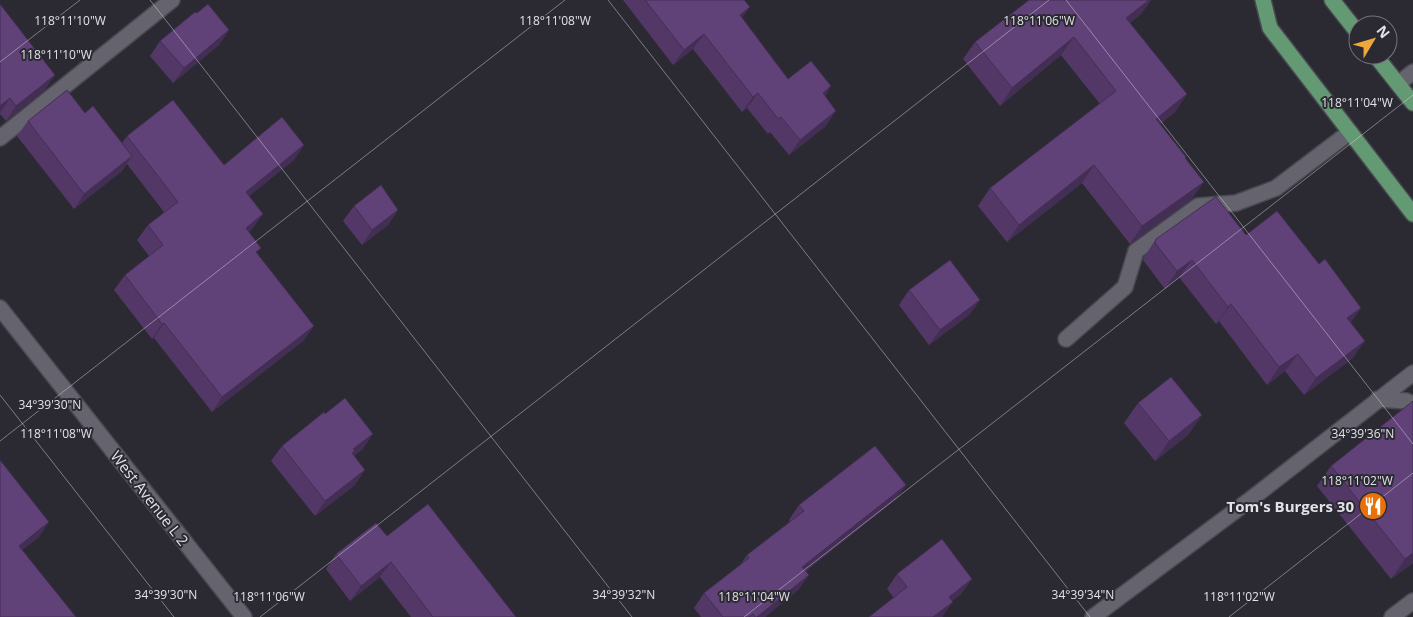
<svg xmlns="http://www.w3.org/2000/svg" width="1413" height="617" font-family="'Open Sans',sans-serif">
  <rect width="100%" height="100%" fill="#2b2a32"/>
  <g fill="none" stroke-linecap="round" stroke-linejoin="round">
    <g stroke="#494850" stroke-width="18">
      <path id="lane" d="M1398,84L1413,72
        M0,138L172,0
        M1066,339L1125,287L1136,251L1198,206L1236,203L1276,188L1350,132
        M1378,399L1406,401L1413,404
        M1093,617L1251,499L1413,373
        M1392,617L1413,601"/>
    </g>
    <g stroke="#494850" stroke-width="18">
      <path id="street" d="M0,308L244,617"/>
    </g>
    <g stroke="#494850" stroke-width="18">
      <path id="primary" d="M1263,0L1270,28L1413,214
        M1332,0L1358,33
        M1375,55L1413,103"/>
    </g>
    <use href="#lane" stroke="#65646e" stroke-width="15"/>
    <use href="#street" stroke="#65646e" stroke-width="15"/>
    <use href="#primary" stroke="#639a74" stroke-width="15"/>
  </g>
  <path fill="#533867" d="M623,0H744L742,18L788,79L831,86L825,96L826,126L789,155L770,132L768,134L747,108L742,112L693,49L673,65Z
    M1029,0H1151L1141,14L1130,23L1187,94L1175,112L1160,124L1186,158L1192,199L1130,244L1082,183L1007,242L978,206L990,188L1100,104L1061,55L1000,106L963,59L975,42Z
    M0,4L45,90L6,121L0,114Z
    M197,13L229,30L219,45L173,83L150,56L160,41Z
    M85,113L122,143L127,136L224,165L304,145L294,160L249,196L263,214L252,229L249,232L257,253L314,326L303,341L212,412L154,338L152,339L114,290L125,275L149,256L137,240L148,225L164,212L127,164L122,171L74,209L17,136L28,121Z
    M354,206L398,210L388,225L362,245L343,221Z
    M1246,235L1319,264L1361,308L1351,322L1353,358L1304,395L1285,371L1267,385L1219,321L1216,324L1179,277L1165,289L1143,260L1144,257L1156,239Z
    M909,290L980,300L969,315L929,345L899,305Z
    M1138,403L1202,415L1188,435L1155,461L1124,423Z
    M282,446L363,449L354,455L355,485L315,516L271,461Z
    M1331,466L1413,563L1391,579L1317,486Z
    M906,485L895,500L806,571L809,575L798,590L765,617H701L694,608L704,593L741,564L747,555L790,522L789,520L799,505Z
    M387,536L516,617H411L380,577L350,601L326,569L336,554Z
    M897,574L972,579L961,594L952,601L942,617L894,598L887,589Z"/>
  <path fill="#432e54" d="M1149,0H1151L1141,14L1114,35L1126,18Z
    M750,7L739,22L740,15Z
    M229,30L219,45L173,83L184,68Z
    M704,34L693,49L673,65L684,50Z
    M1074,37L1061,55L1000,106L1012,88Z
    M55,75L45,90L6,121L16,106Z
    M831,86L821,102L823,93Z
    M758,93L747,108L742,112L753,97Z
    M1187,94L1175,112L1143,136L1156,119Z
    M10,98L0,113V106Z
    M836,111L826,126L789,155L800,140Z
    M304,145L294,160L235,207L246,192Z
    M132,156L122,171L74,209L84,194Z
    M1094,165L1082,183L1007,242L1019,225Z
    M1204,182L1192,199L1130,244L1142,226Z
    M398,210L388,225L362,245L372,230Z
    M263,214L252,229L235,243L246,228Z
    M1192,260L1179,277L1165,289L1177,271Z
    M980,300L969,315L929,345L940,330Z
    M1231,304L1219,321L1216,324L1228,307Z
    M1361,308L1349,325L1347,318Z
    M164,323L154,338L152,339L162,324Z
    M314,326L303,341L212,412L222,397Z
    M1365,341L1353,358L1304,395L1316,378Z
    M1298,354L1285,371L1267,385L1279,367Z
    M1202,415L1188,435L1155,461L1169,441Z
    M373,434L363,449L350,459L353,449Z
    M365,470L355,485L315,516L325,501Z
    M906,485L895,500L792,582L802,567Z
    M49,522L39,537L9,561L19,546Z
    M1413,553V563L1391,579L1405,559Z
    M391,562L380,577L350,601L361,586Z
    M809,575L798,590L765,617H757Z
    M972,579L961,594L938,612L949,597Z
    M953,602L942,617H933Z"/>
  <path fill="#604178" stroke="#432e54" d="M645,0H744L750,7L740,15L788,79L811,61L831,86L823,93L836,111L800,140L781,117L778,119L758,93L753,97L704,34L684,50Z
    M1029,0H1149L1126,18L1187,94L1156,119L1186,157L1185,158L1204,182L1142,226L1094,165L1019,225L990,188L1116,91L1074,37L1012,88L975,42Z
    M0,4L55,75L16,106L10,98L0,106Z
    M208,4L229,30L184,68L160,41L195,12L197,13Z
    M67,90L85,113L93,106L132,156L84,194L28,121Z
    M173,100L224,165L282,117L304,145L246,192L263,214L246,228L261,248L256,252L314,326L222,397L164,323L162,324L125,275L163,245L148,225L178,202L127,136Z
    M381,185L398,210L372,230L354,206Z
    M1216,197L1246,235L1277,211L1319,264L1325,259L1361,308L1347,318L1365,341L1316,378L1298,354L1279,367L1231,304L1228,307L1192,260L1177,271L1155,243L1156,239L1214,198Z
    M950,260L980,300L940,330L909,290Z
    M1171,377L1202,415L1169,441L1138,403Z
    M345,398L373,434L353,449L355,451L352,453L365,470L325,501L282,446L324,412L325,414Z
    M1413,401V553L1405,559L1331,466Z
    M875,446L906,485L802,567L809,575L757,617H755L753,614L749,617H723L704,593L749,558L747,555L804,511L799,505Z
    M0,460L49,522L19,546L76,617H0Z
    M428,504L516,617H433L391,562L361,586L336,554L376,523L387,536Z
    M942,539L972,579L949,597L953,602L933,617H869L907,587L897,574Z"/>
  <path fill="none" stroke="#e2e2e8" stroke-width="1" stroke-opacity="0.45" d="M150,0L632,617M608,0L1090,617M1066,0L1413,444M0,62L80,0M0,395L174,617M0,441L565,0M260,617L1049,0M744,617L1413,95M1229,617L1413,473"/>
  <defs>
    <g id="restaurant-disc" transform="scale(1.4375)"><circle r="9.5" fill="#e8710a" stroke="#2b2a32"/><path d="M-5-6h1v4h1v-4h1v4h1v-4h1v5L-1.5 .5V6h-2V.5L-5-1ZM5-6V6H3V1.5H1.5Q1.5-4 5-6Z" fill="#fff"/></g>
  </defs>
  <g fill-rule="evenodd">
    <use href="#restaurant-disc" x="1373" y="506"/>
  </g>
  <g text-anchor="middle" dominant-baseline="central" stroke-width="4" stroke-linejoin="round" paint-order="stroke">
    <g font-size="15" fill="#e2e2e8" stroke="#2b2a32">
      <text transform="translate(150 498) rotate(52)">West Avenue L 2</text>
    </g>
    <g font-size="15" font-weight="bold" fill="#e2e2e8" stroke="#2b2a32" text-anchor="end">
      <text x="1354" y="506">Tom's Burgers 30</text>
    </g>
  </g>
  <g font-size="12" text-anchor="middle" fill="#e2e2e8" stroke="#2b2a32" stroke-width="4" stroke-linejoin="round" paint-order="stroke">
    <text x="70" y="25">118°11'10"W</text>
    <text x="555" y="25">118°11'08"W</text>
    <text x="1039" y="25">118°11'06"W</text>
    <text x="56" y="59">118°11'10"W</text>
    <text x="1357" y="107">118°11'04"W</text>
    <text x="50" y="409">34°39'30"N</text>
    <text x="56" y="438">118°11'08"W</text>
    <text x="1363" y="438">34°39'36"N</text>
    <text x="1357" y="485">118°11'02"W</text>
    <text x="166" y="599">34°39'30"N</text>
    <text x="624" y="599">34°39'32"N</text>
    <text x="1083" y="599">34°39'34"N</text>
    <text x="269" y="601">118°11'06"W</text>
    <text x="754" y="601">118°11'04"W</text>
    <text x="1239" y="601">118°11'02"W</text>
  </g>
  <g transform="translate(1373 40) rotate(52)"><circle r="24" fill="#2b2a32" stroke="#74747b"/>
  <path d="M0-4L9 19L0 12L-9 19Z" fill="#eda83b"/>
  <text y="-8" font-size="14" font-weight="bold" text-anchor="middle" fill="#e2e2e8">N</text>
  </g>
</svg>
